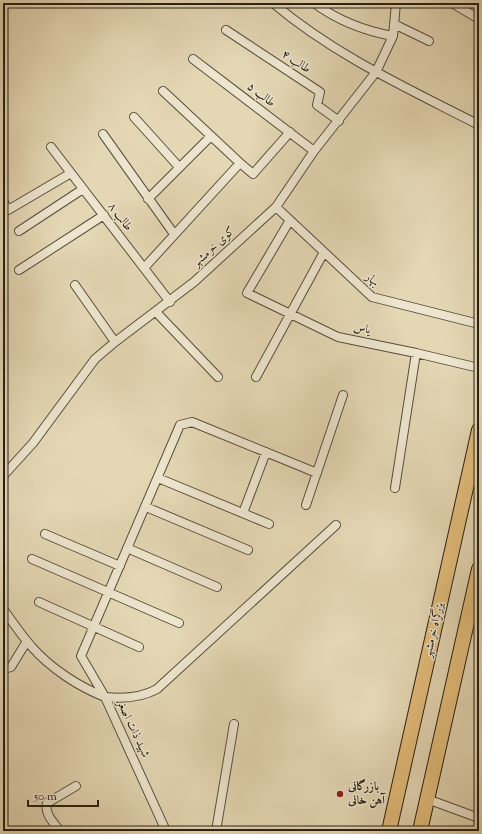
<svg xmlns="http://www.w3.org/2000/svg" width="482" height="834" font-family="'Sorts Mill Goudy',Amiri,serif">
  <rect width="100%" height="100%" fill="#e4d7b4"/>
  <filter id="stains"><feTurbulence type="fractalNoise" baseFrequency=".005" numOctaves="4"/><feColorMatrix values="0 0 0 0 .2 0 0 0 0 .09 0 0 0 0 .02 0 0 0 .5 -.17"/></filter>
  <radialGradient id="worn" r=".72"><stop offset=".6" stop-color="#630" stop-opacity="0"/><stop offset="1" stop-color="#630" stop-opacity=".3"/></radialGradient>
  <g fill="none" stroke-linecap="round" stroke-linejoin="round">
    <g stroke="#574e3b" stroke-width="10">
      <path id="street" d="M273,3C334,55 409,89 479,125
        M314,3C337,20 365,31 393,36
        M452,3L479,19
        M394,24L429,41
        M226,30L320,92L317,105L339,121
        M193,59L314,151
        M163,91L240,163
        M134,117L179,167
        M103,134L174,234
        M51,147L170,302
        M148,199L211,136
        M3,201L8,210L71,173
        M276,207L372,297L479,324
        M290,220L247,293L338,337L416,353L479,368
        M19,231L83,189
        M144,268L240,163L253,174L290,132
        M19,270L104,215
        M75,285L115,342
        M156,312L218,377
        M256,377L324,252
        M317,473L192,422L180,425L81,656L105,697C124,699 141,698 157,689L336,525
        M3,476L33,443L95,359L115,342L194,282L276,207L314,151L376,72L393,36L396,3
        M158,478L269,524
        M395,488L416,353
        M306,505L343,395
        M146,507L248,550
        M243,513L266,452
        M45,534L120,566
        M127,548L217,587
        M32,559L179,623
        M39,602L139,647
        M3,609C12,621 21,635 31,646C50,668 79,687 105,697L166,831
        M3,669L11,667L27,641
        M427,799L479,818
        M60,831C54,823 44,814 47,803L76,786
        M216,831L234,724"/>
    </g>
    <g stroke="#282013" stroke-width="16">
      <path id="highway" d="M389,831L479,430
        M420,831L479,569"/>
    </g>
    <use href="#street" stroke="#ede5ce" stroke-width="8"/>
    <use href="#highway" stroke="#e2bc7a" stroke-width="14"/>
  </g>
  <circle fill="#8f2418" stroke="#ede5ce" stroke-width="1.5" cx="340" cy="794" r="4"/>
  <g text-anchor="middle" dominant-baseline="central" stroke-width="3" stroke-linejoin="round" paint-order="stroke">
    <g font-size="12" fill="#282013" stroke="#ede5ce">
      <text transform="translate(296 62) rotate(33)">طالب ۴</text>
      <text transform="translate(261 95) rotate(38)">طالب ۵</text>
      <text transform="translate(120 217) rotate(53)">طالب ۸</text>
      <text transform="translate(214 247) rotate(-43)">کوی خرمشهر</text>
      <text transform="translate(372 280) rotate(39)">بهار</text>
      <text transform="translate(362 329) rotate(11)">یاس</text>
      <text transform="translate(434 630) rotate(-77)">بزرگراه خرمشهر</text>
      <text transform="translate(133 729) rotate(65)">شهید ذات اصغر</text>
    </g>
    <g font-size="12" font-weight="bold" fill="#282013" stroke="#ede5ce" text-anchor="start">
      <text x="348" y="787">بازرگانی<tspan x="348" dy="14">آهن خانی</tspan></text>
    </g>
  </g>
  <rect width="482" height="834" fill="none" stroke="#e4d7b4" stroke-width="16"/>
  <rect x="4" y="4" width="474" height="826" fill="none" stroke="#282013" stroke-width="2"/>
  <rect x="8" y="8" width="466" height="818" fill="none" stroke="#282013"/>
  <path d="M28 800v6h70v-6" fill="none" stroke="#282013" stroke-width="2"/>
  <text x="34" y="800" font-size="12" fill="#282013" stroke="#ede5ce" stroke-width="3" paint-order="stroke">50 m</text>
  <rect width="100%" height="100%" filter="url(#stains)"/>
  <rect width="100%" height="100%" fill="url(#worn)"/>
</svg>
